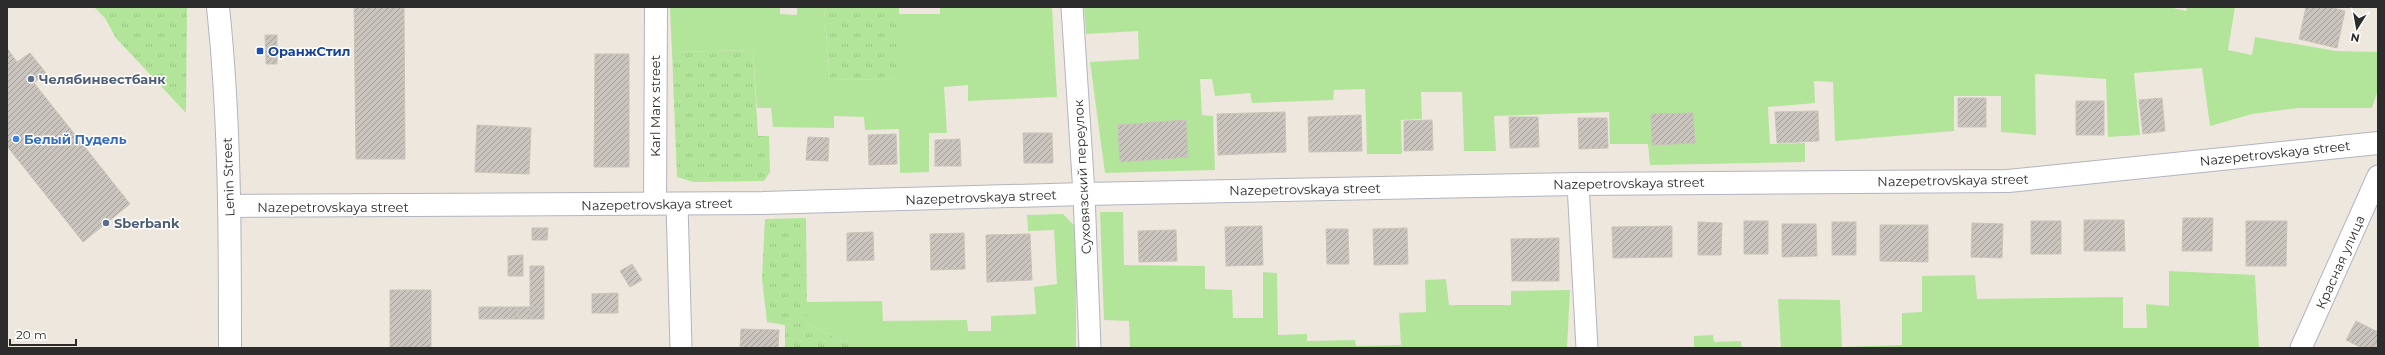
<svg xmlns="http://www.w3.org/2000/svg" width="2385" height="355" font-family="Montserrat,sans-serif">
  <defs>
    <pattern id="grass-tufts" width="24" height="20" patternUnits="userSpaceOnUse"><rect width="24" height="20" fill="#b2e59a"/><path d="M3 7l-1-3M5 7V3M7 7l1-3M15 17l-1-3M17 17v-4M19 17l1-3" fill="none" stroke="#99c585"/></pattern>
    <pattern id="building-hatch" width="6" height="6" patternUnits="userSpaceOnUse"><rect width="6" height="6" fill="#c9c4be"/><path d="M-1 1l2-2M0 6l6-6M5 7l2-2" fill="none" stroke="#a39f9b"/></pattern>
  </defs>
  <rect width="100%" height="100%" fill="#eee7de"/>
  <path fill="url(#grass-tufts)" d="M94,7H187L186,113L116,38L105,18Z
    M824,7H899V79L830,80Z
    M753,50L758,136H769L770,172L764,181L693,182L677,177L672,52Z
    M806,218L807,323L855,348H785V325L767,322L762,278L765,219Z"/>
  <path fill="#b2e59a" d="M670,7H780V14L797,15V7H824L830,80L899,79V14H940V7H1052L1057,97L968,101V85L944,87L947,133H929V172L900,173L899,129L865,130L864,117L834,116V128L773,127L771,108H757L753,50L672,52Z
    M1084,7H2168L2186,11L2187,7H2235L2228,50L2252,55L2255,37L2336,51L2378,52V90L2372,108H2297L2252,114L2210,126L2202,68L2134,73L2140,135L2108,137L2106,79L2035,74L2036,135L2001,132V96H1954V131L1835,141L1833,82L1814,81L1815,103L1768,107L1770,144L1805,143V162L1650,165L1648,144H1610L1609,112L1494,116L1496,151H1464L1462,92H1421L1422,119L1401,120L1402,154H1367L1365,89L1334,90L1333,100L1252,103L1250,93L1215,96L1212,79H1200L1202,115L1213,116L1215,170L1105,173L1090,62L1139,59L1138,31L1086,34Z
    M1100,212H1123L1124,265L1205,266V289L1232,290L1233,318H1263V272L1277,273L1278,335L1307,334V341L1355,340L1356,346L1401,345L1399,313L1426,312L1425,280L1446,279L1449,305H1511V291L1570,290L1567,348L1130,347L1129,321L1104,320Z
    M1063,214L1076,227V348H855L807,323L806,302L882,301L883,321L967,320L968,331H991V316L1036,314L1034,287L1057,284L1054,230L1028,231L1027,215Z
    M2169,271L2255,275L2259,348H1781L1778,299L1840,300L1842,347L1902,345V313L1922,312V276L1975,275L1977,299L2123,297V328H2147L2146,304L2169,306Z
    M1713,335L1714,342L1741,341L1742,348H1694V336Z"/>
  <path fill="url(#building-hatch)" stroke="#c9c4b8" d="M354,7H404L405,159H356Z
    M2306,7H2329L2345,11L2337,48L2299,39Z
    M265,35H277V58H266Z
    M7,48L17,62L30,53L46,73L34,83L130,204L83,242L7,146Z
    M595,54H629V167H594Z
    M266,58H277V64H266Z
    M1958,98H1986V127H1958Z
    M2162,98L2165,131L2143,134L2139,100Z
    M2076,101H2104V135H2076Z
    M1818,111L1819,141L1777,143L1775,112Z
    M1285,112L1286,152L1218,155L1217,114Z
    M1693,113L1695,143L1652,145L1651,114Z
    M1361,115L1362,151L1309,152L1308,117Z
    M1509,117H1538L1539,147L1510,148Z
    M1578,118H1607L1608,148L1579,149Z
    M1186,120L1188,157L1120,162L1118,125Z
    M1432,120L1433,150L1404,151V121Z
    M477,125L531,128L529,174L475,172Z
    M1023,133H1052L1053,163H1024Z
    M896,134L897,164L869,165L868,135Z
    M808,137L829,138L828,161L806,160Z
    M960,139L961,166H935V140Z
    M2183,218H2213L2212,251H2182Z
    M2084,220H2124L2125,251H2084Z
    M1744,221H1768V254H1744Z
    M2031,221H2061V254H2031Z
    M2246,221H2287L2286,266H2246Z
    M1698,222L1722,223L1721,255H1698Z
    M1832,222H1856V255H1832Z
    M1972,223L2003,224L2002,258L1971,257Z
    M1782,224H1816L1817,256L1782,257Z
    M1880,225H1928V262L1880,261Z
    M1262,226L1263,265L1226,266L1225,227Z
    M1672,226V257L1613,258L1612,227Z
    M532,228H548L547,240H532Z
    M1407,228L1408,264L1374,265L1373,229Z
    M1326,229H1348L1349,264H1327Z
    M1176,230L1177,261L1139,262L1138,231Z
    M873,232L874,260L847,261V233Z
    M964,233L965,269L931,270L930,234Z
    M1030,234L1032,280L987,282L986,235Z
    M1559,238V281H1512L1511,239Z
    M523,255V276H508V256Z
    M632,264L642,280L630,287L620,271Z
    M530,266H544V307H530Z
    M390,290H431V348H390Z
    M618,293V313H592V294Z
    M479,307H518V319H479Z
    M518,307H530V319H518Z
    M530,307H544V319H530Z
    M2356,321L2378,332V348H2362L2346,340Z
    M741,329L779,330L778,348H740Z"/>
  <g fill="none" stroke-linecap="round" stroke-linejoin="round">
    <g stroke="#b2b4c0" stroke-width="23">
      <path id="street" d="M1072,7L1084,194L1090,348
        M1578,184L1587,348
        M677,204L681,348
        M2301,348L2378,176"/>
    </g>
    <g stroke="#b2b4c0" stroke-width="24">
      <path id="secondary" d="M218,7C230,120 230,234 230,348
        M655,204L656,7
        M230,206L763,203L1084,194L1578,184L2008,181L2378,143"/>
    </g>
    <use href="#street" stroke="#fff" stroke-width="21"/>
    <use href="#secondary" stroke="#fff" stroke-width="22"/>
  </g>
  <rect fill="#1a4fb4" stroke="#fff" stroke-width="1.5" x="256" y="47" width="8" height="8" rx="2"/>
  <g fill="#5c6f8a" stroke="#fff" stroke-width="1.5">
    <circle cx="31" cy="79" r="4"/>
    <circle cx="106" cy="223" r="4"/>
  </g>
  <circle fill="#3f7fe0" stroke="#fff" stroke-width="1.5" cx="16" cy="139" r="4"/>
  <g text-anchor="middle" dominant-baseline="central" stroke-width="3" stroke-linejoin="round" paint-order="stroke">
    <g font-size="13" font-weight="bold" fill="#164399" stroke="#fff" text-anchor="start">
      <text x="268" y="51">ОранжСтил</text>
    </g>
    <g font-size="13" font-weight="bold" fill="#4e5e75" stroke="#fff" text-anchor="start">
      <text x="39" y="79">Челябинвестбанк</text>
      <text x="114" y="223">Sberbank</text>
    </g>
    <g font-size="13" fill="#2c2c2c" stroke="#fff">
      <text transform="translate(655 106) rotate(-90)">Karl Marx street</text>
      <text transform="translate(2275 153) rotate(-6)">Nazepetrovskaya street</text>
      <text transform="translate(228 177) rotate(-92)">Lenin Street</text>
      <text transform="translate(1082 177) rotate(-93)">Суховязский переулок</text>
      <text transform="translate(1953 180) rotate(-1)">Nazepetrovskaya street</text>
      <text transform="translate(1629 183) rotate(-1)">Nazepetrovskaya street</text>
      <text transform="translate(1305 189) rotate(-1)">Nazepetrovskaya street</text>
      <text transform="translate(981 197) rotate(-2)">Nazepetrovskaya street</text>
      <text transform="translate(657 204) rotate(-1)">Nazepetrovskaya street</text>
      <text x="333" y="207">Nazepetrovskaya street</text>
      <text transform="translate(2340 262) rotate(-66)">Красная улица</text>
    </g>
    <g font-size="13" font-weight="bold" fill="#366cbe" stroke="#fff" text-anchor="start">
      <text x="24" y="139">Белый Пудель</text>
    </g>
  </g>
  <rect width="2385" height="355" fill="none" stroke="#2c2c2c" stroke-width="16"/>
  <g transform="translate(2357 28) rotate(191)" stroke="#ffffff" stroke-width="3" paint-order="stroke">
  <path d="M0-3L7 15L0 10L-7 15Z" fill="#2c2c2c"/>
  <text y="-6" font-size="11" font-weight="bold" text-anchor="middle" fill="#2c2c2c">N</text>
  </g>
  <path d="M10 339v6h66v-6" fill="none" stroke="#2c2c2c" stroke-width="2"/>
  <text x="16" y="339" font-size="12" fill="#2c2c2c" stroke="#ffffff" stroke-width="3" paint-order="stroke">20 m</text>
</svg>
